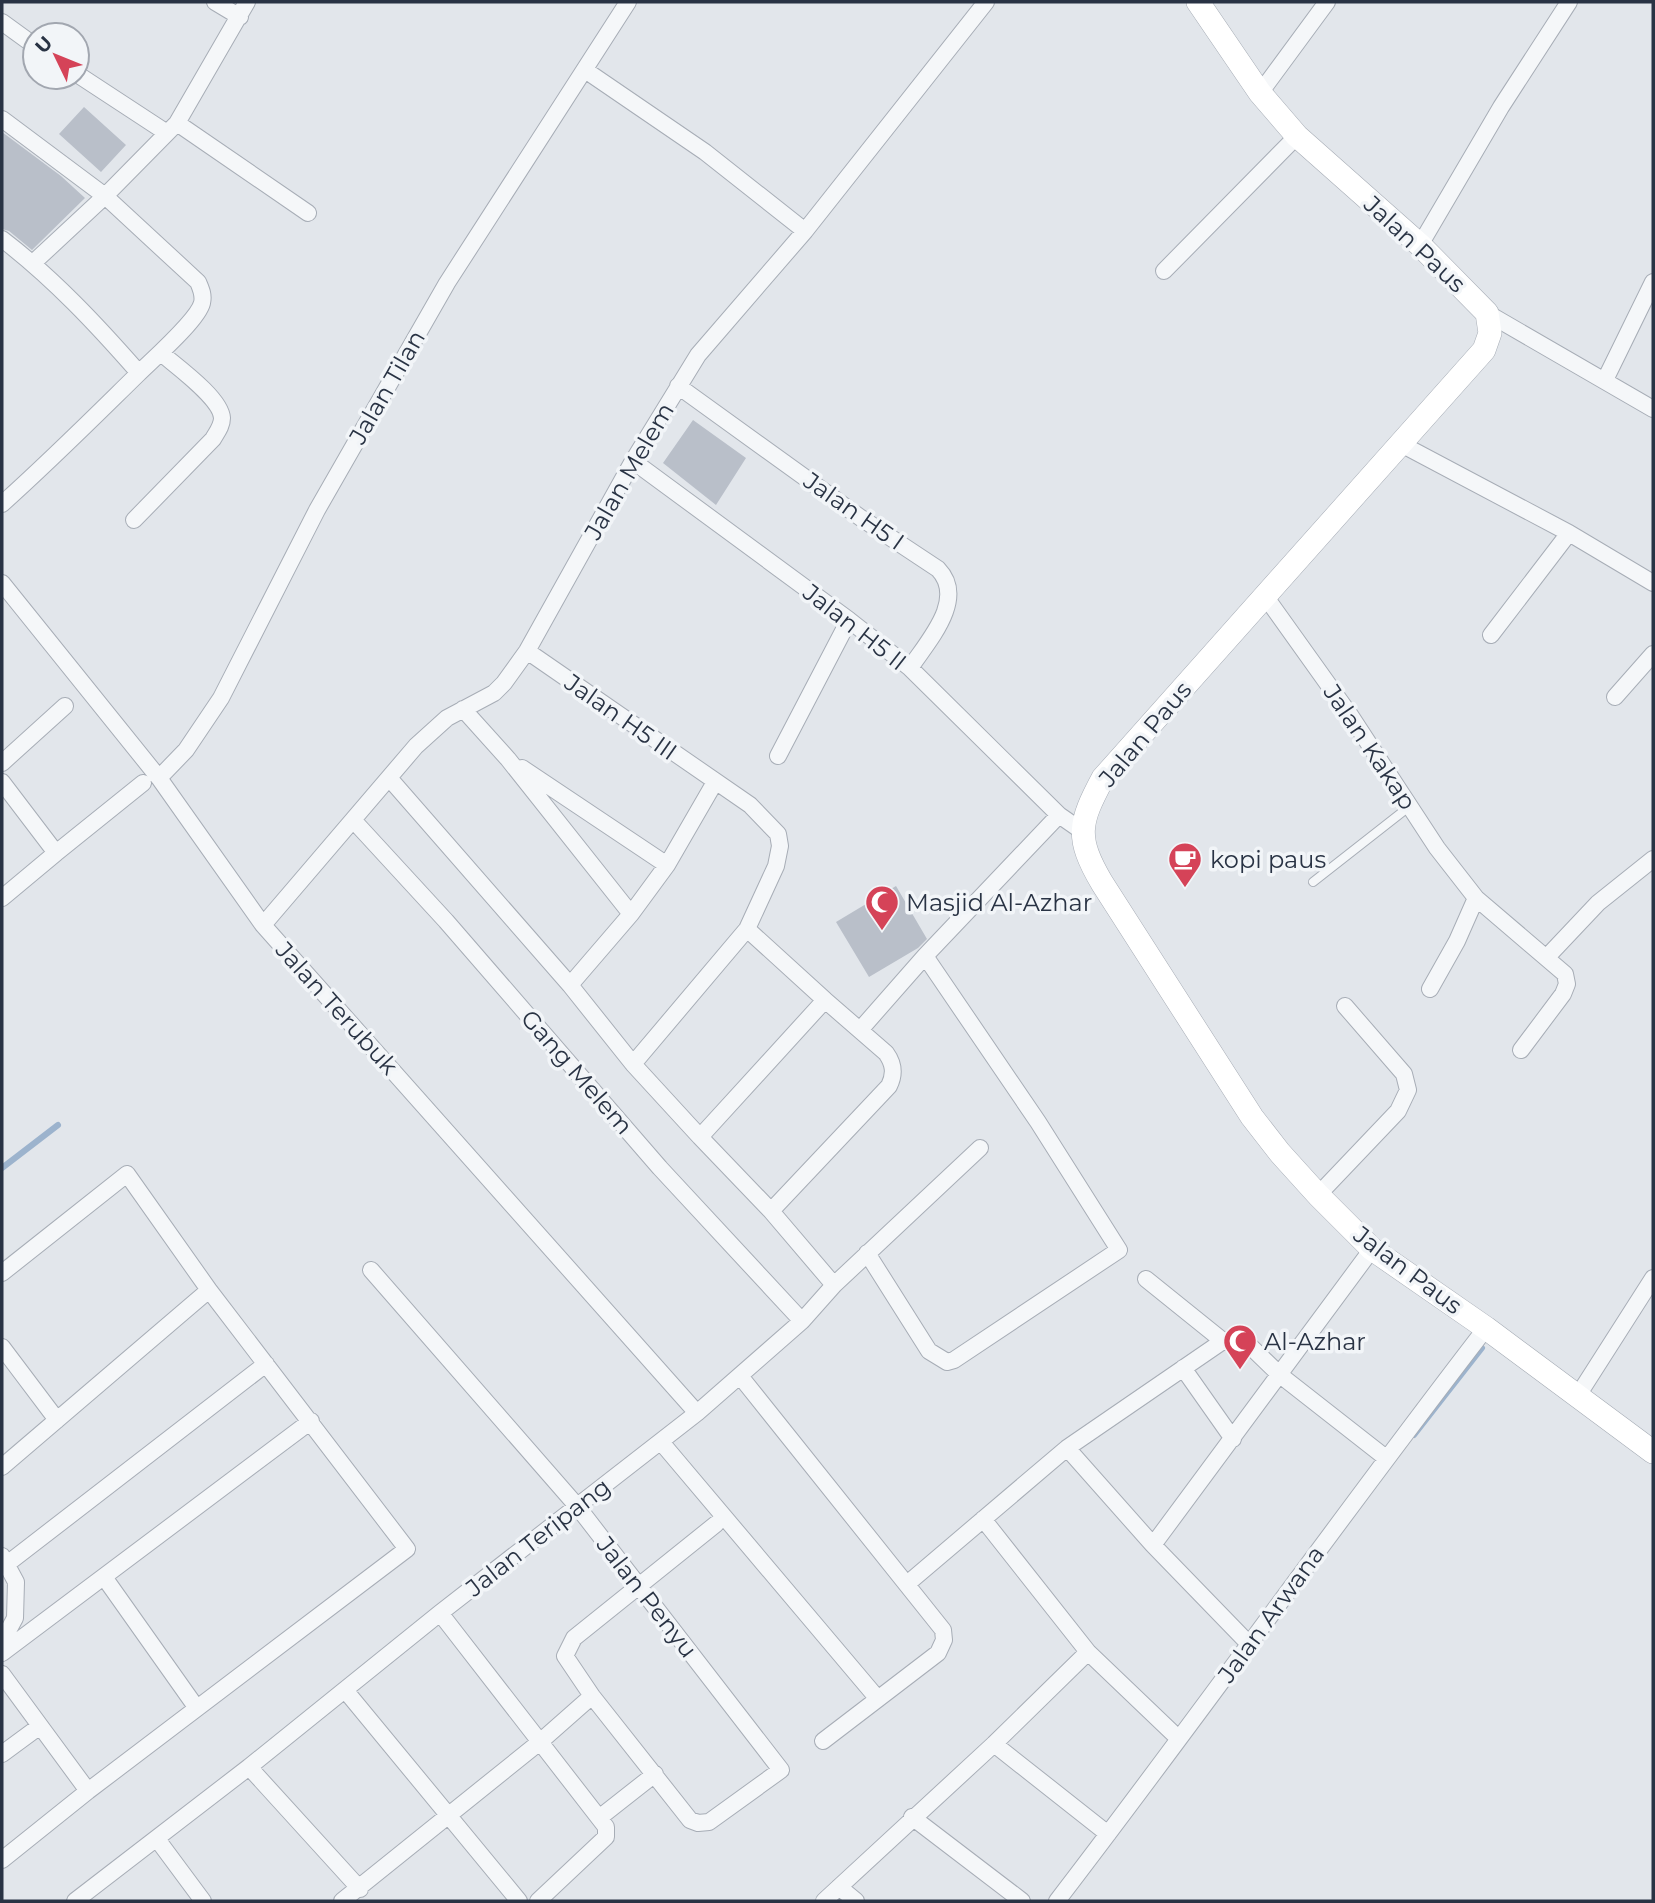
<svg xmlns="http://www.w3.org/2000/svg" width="1655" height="1903" font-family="Montserrat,sans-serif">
  <rect width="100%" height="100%" fill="#e2e6eb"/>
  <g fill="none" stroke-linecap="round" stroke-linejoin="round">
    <path stroke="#9cb3cd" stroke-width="6" d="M2,1168L58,1125
      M1414,1435L1482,1348"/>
  </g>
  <path fill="#b9bfc9" d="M84,107L126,145L101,172L59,134Z
    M2,132L61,176L85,198L32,250L9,231L2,229Z
    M693,420L746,458L716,505L663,463Z
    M896,886L927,939L918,948L869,977L836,922Z"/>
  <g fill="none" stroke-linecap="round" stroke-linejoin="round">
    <g stroke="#a7adb6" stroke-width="10">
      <path id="lane" d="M1313,882L1410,806"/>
    </g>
    <g stroke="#a7adb6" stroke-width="18">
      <path id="street" d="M215,2L240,17
        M2,22L35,46
        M585,70L705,152L805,231
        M77,74L167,133
        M1260,93L1327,2
        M2,119L105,196L198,282C201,289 204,295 202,303C198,320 152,360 138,374C93,418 49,462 2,504
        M177,123L308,213
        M2,239C53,278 97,325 139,373
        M1420,245L1501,107L1569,2
        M33,263L105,196L177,123L247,2
        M1164,271L1297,136
        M1487,313L1653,409
        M1605,380L1653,282
        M678,386L861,518L938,569C967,599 928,641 910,668
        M1401,444L1569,533L1653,583
        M633,461L849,620L910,668L1059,815L1082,831
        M134,520L213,439C217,432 222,426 222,418C221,398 176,366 161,353
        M2,583L159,778L263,925L697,1413
        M1265,596L1350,715L1437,848L1476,898L1565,974L1567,984L1563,994L1521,1050
        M1491,635L1569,533
        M527,651L750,805L778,834L780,846L776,866L747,929L633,1064
        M1615,697L1653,654
        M463,709L508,759L631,914
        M778,756L849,620
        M2,763L65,706
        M522,768L667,865
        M159,778L186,750L221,698L317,510L447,283L628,2
        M390,779L570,985L633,1064L700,1137L825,1000L886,1053C894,1064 895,1074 889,1086L771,1211L834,1285
        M2,782L56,853L143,783
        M354,821L446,921L660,1168L802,1321
        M2,898L56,853
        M263,925L416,746L447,718L494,693L504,683L527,651L633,461L698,355L805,231L986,2
        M747,929L825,1000
        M1547,957L1598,903L1653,859
        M570,985L631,914L667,865L715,782
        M1430,989L1457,941L1476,898
        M860,1030L925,956L1059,815
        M700,1137L771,1211
        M1318,1195L1398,1111L1408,1090L1404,1074L1345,1006
        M867,1253L929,1351L947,1362L954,1360L1119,1250L1038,1122L925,956
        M371,1270L577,1506L781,1770L709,1822L698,1823L690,1820L592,1696L565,1656L574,1638L716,1524
        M2,1273L127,1174L209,1290L407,1549L88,1791
        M1146,1279L1223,1341
        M2,1347L57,1420
        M1183,1368L1233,1439
        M740,1376L943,1630L944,1640L938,1653L823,1741
        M1577,1397L1653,1278
        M661,1442L878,1699
        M1067,1448L1153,1545L1372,1249
        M2,1467L209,1290
        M983,1519L1088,1652L1179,1739
        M1153,1545L1249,1644
        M2,1556L16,1582L15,1618L2,1642
        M7,1564L266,1364
        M104,1577L196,1707
        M907,1584L1067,1448L1223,1341L1250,1346L1280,1375L1386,1458
        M440,1613L606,1827V1837L538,1901
        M2,1653L311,1421
        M2,1674L88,1791L2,1860
        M345,1690L519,1901
        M994,1744L1108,1834
        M2,1754L40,1726
        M249,1767L360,1889
        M912,1817L1022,1901
        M599,1818L655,1774
        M157,1839L203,1901
        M839,1887L856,1901
        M75,1901L249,1767L440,1613L697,1413L802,1321L834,1285L980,1148
        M342,1901L541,1741L592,1696
        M824,1901L994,1744L1088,1652
        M1057,1901C1202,1712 1340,1517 1486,1328"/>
    </g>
    <g stroke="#a7adb6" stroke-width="24">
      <path id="secondary" d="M1198,2L1260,93L1297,136L1420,245L1487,313L1490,333L1484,350L1103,778C1079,823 1075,837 1102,883L1252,1117L1280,1153L1318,1195L1372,1249L1486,1328L1653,1452"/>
    </g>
    <use href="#lane" stroke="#f5f7f9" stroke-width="8"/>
    <use href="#street" stroke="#f5f7f9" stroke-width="16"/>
    <use href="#secondary" stroke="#fff" stroke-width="23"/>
  </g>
  <defs>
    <g id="cafe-pin" transform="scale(1.75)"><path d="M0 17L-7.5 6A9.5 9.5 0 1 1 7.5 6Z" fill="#d54358" stroke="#f2f5f8"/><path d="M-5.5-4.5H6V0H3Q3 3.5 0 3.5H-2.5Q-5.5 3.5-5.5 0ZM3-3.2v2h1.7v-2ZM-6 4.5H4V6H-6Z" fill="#fff"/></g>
    <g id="mosque-pin" transform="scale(1.75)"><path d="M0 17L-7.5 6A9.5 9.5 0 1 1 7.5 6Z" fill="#d54358" stroke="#f2f5f8"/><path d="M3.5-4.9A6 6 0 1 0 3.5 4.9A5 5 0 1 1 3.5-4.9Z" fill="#fff"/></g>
  </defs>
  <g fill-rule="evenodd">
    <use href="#cafe-pin" x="1185" y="859"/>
    <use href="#mosque-pin" x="882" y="902"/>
    <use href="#mosque-pin" x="1240" y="1341"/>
  </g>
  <g text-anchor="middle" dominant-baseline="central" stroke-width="7" stroke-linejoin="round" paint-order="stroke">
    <g font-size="24" fill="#293344" stroke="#f2f5f8">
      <text transform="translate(1415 244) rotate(43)">Jalan Paus</text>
      <text transform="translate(387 387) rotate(-60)">Jalan Tilan</text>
      <text transform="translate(629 471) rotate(-60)">Jalan Melem</text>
      <text transform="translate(854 511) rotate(35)">Jalan H5 I</text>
      <text transform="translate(855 627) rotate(38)">Jalan H5 II</text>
      <text transform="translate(621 717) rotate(35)">Jalan H5 III</text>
      <text transform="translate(1145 734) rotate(-50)">Jalan Paus</text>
      <text transform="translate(1370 747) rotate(56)">Jalan Kakap</text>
      <text transform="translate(337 1008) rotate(48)">Jalan Terubuk</text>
      <text transform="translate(577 1072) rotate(49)">Gang Melem</text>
      <text transform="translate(1408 1270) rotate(37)">Jalan Paus</text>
      <text transform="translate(538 1537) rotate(-38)">Jalan Teripang</text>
      <text transform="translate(647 1597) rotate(52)">Jalan Penyu</text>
      <text transform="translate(1271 1614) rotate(-54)">Jalan Arwana</text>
    </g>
    <g font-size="24" fill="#293344" stroke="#f2f5f8" text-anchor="start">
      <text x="1210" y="859">kopi paus</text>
      <text x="906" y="902">Masjid Al-Azhar</text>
      <text x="1264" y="1341">Al-Azhar</text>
    </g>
  </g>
  <rect width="1655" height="1903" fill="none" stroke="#293344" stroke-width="7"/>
  <g transform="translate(56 56) rotate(313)"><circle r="33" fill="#f2f5f8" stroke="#a2a7b0" stroke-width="2"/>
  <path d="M0-5L12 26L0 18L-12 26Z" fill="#d54358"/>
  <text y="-10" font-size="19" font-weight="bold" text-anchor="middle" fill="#293344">U</text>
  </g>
</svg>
